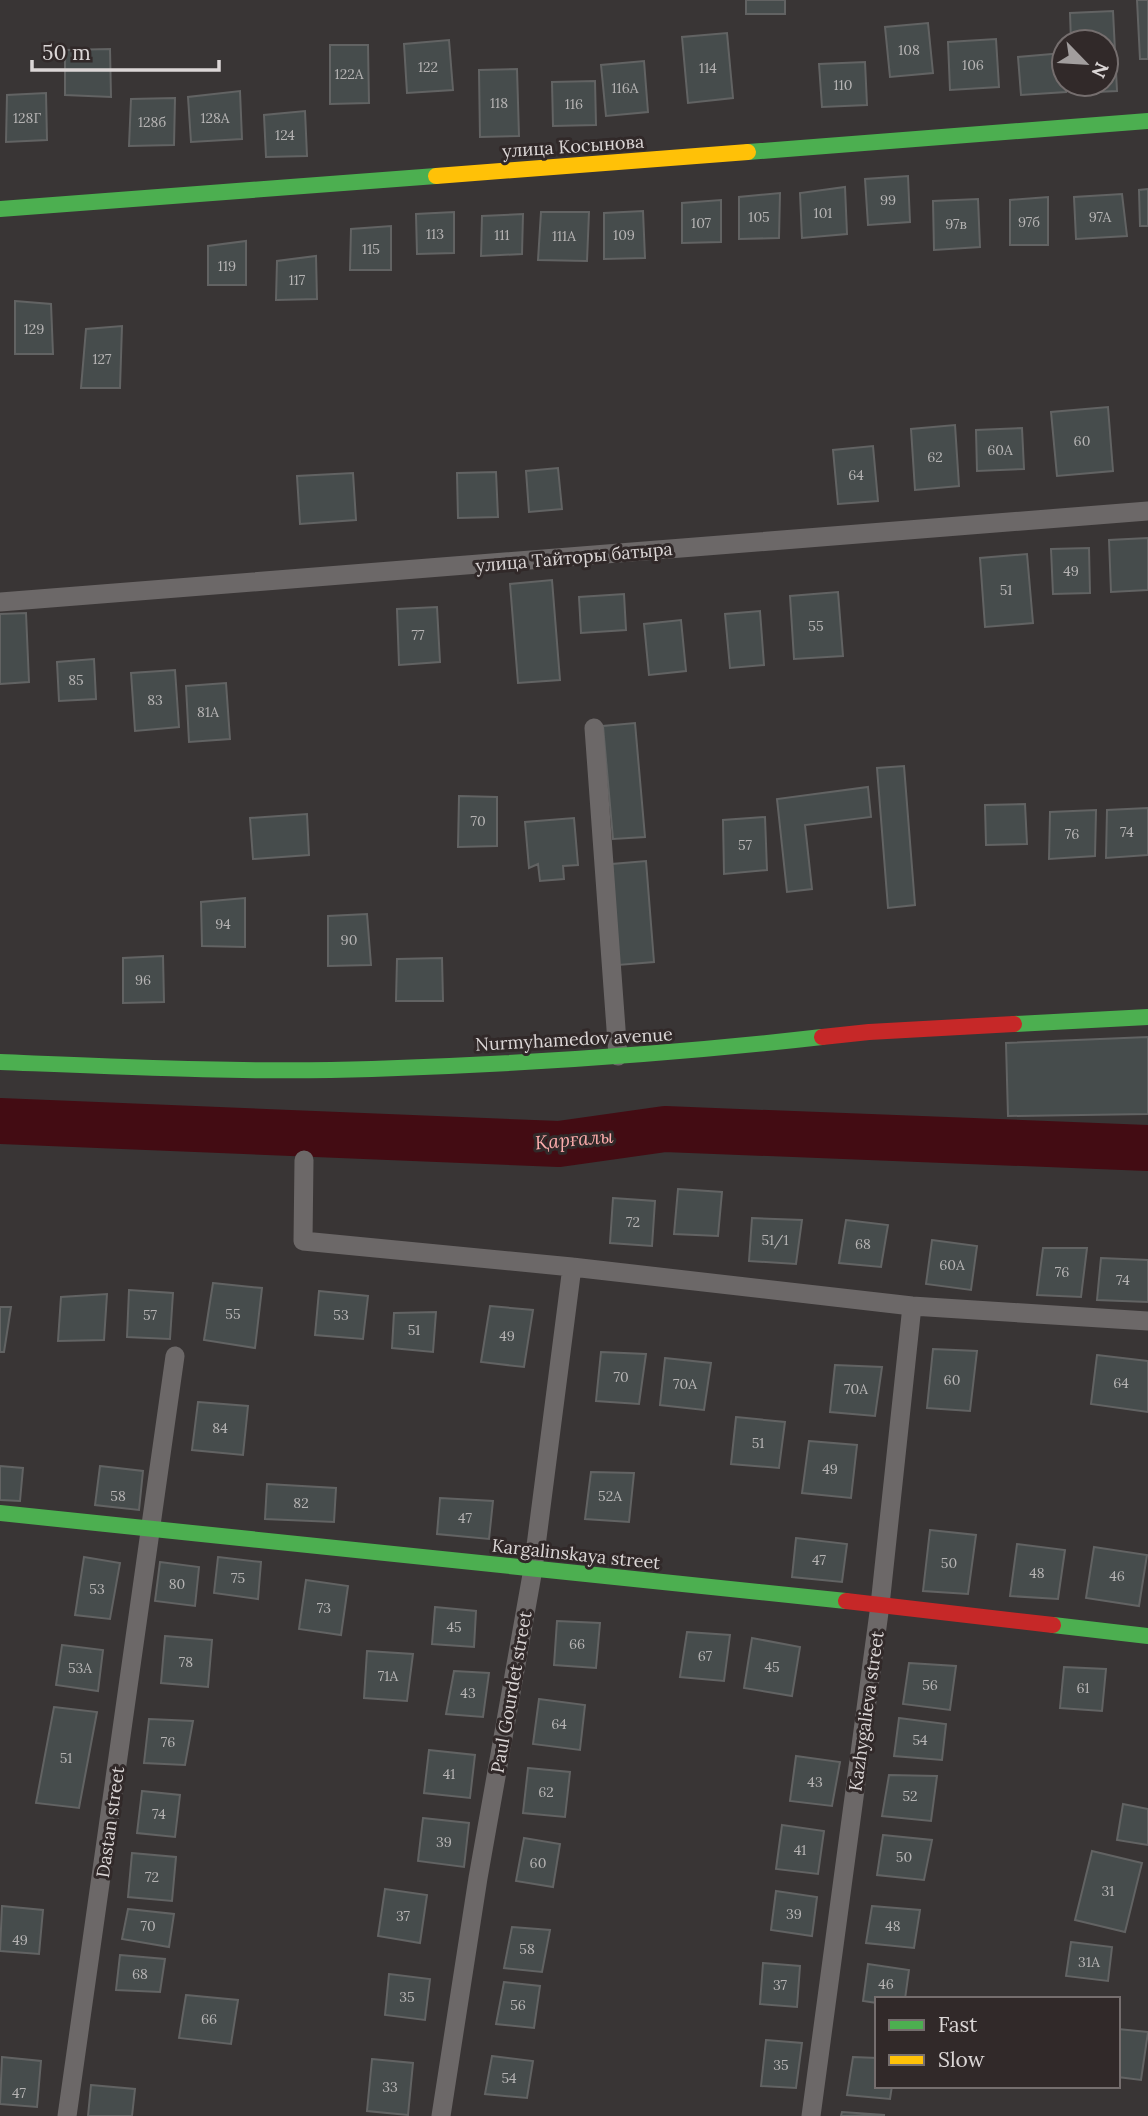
<svg xmlns="http://www.w3.org/2000/svg" width="1148" height="2116" font-family="Lora,serif">
  <rect width="100%" height="100%" fill="#393535"/>
  <g fill="none" stroke-linecap="round" stroke-linejoin="round">
    <path stroke="#430c13" stroke-width="46" d="M0,1121L559,1144L665,1129L1148,1148"/>
  </g>
  <path fill="#464c4c" stroke="#626363" stroke-width="2" d="M746,0H785V14H746Z
    M1137,0H1148V59H1140Z
    M1113,11L1117,91L1074,93L1073,84H1106V42H1071L1070,13Z
    M928,23L933,73L890,77L885,27Z
    M727,33L733,98L688,103L682,37Z
    M996,39L999,87L950,90L948,42Z
    M449,40L453,90L407,93L404,44Z
    M330,45H368L369,103L330,104Z
    M110,49L111,97L65,95V50Z
    M1063,53L1066,92L1021,95L1018,57Z
    M644,61L648,112L606,116L601,65Z
    M865,62L867,105L822,107L819,64Z
    M517,69L519,136L480,137L479,70Z
    M595,81L596,125L553,126L552,82Z
    M240,91L242,139L191,142L188,97Z
    M46,93L47,140L6,142L7,95Z
    M175,98L174,145L129,146L131,99Z
    M305,111L307,156L266,157L264,115Z
    M908,176L910,222L868,225L865,179Z
    M845,187L847,234L802,238L800,193Z
    M1148,189V226H1140L1139,190Z
    M780,193L779,238L739,239V197Z
    M1122,194L1127,236L1076,239L1074,197Z
    M1048,197V245H1010V200Z
    M978,199L980,247L934,250L933,201Z
    M721,200V242L682,243V203Z
    M643,211L645,258L604,259V213Z
    M454,212V253L417,254L416,214Z
    M541,212H589L587,261L538,260Z
    M523,214L522,254L481,256L482,216Z
    M391,226V270H350L351,229Z
    M246,241V285H208V246Z
    M316,256L317,299L276,300L277,261Z
    M15,301L51,304L53,354H15Z
    M122,326L120,388H81L86,329Z
    M1108,407L1113,471L1057,476L1051,412Z
    M955,425L959,486L915,490L911,429Z
    M1022,428L1024,469L977,471L976,430Z
    M873,446L878,501L838,504L833,450Z
    M558,468L562,509L529,512L526,471Z
    M496,472L498,517L458,518L457,473Z
    M353,473L356,520L300,524L297,476Z
    M1148,538V590L1111,592L1109,540Z
    M1089,548L1090,593L1053,594L1051,549Z
    M1027,554L1033,623L985,627L980,558Z
    M552,580L560,680L518,683L510,584Z
    M838,592L843,656L794,659L790,596Z
    M624,594L626,630L581,633L579,597Z
    M437,607L440,662L399,665L397,609Z
    M760,611L764,665L730,668L725,614Z
    M26,613L29,682L0,684V614Z
    M681,620L686,671L649,675L644,624Z
    M94,659L96,699L59,701L57,662Z
    M175,670L179,727L135,731L131,673Z
    M226,683L230,739L189,742L186,686Z
    M635,723L645,837L613,839L603,726Z
    M904,766L915,905L888,908L877,768Z
    M868,787L871,817L805,825L812,889L787,892L777,799Z
    M459,796L497,797V846L458,847Z
    M1025,804L1027,844L986,845L985,805Z
    M1148,808V855L1106,858L1107,810Z
    M1096,810L1095,856L1049,859L1050,812Z
    M307,814L309,855L253,859L250,818Z
    M765,817L767,870L724,874L723,820Z
    M574,818L578,865L563,866L564,879L540,881L538,864L529,868L525,822Z
    M646,861L654,962L618,965L612,864Z
    M245,898V947L202,946L201,902Z
    M367,914L371,965L328,966V916Z
    M163,956L164,1002L123,1003V958Z
    M442,958L443,1001H396L397,959Z
    M1148,1037V1114L1008,1116L1006,1043Z
    M678,1189L722,1192L718,1236L674,1234Z
    M613,1198L655,1201L652,1246L610,1243Z
    M752,1218L802,1220L796,1264L749,1261Z
    M846,1220L888,1225L881,1267L839,1263Z
    M932,1240L977,1246L971,1290L926,1284Z
    M1043,1248H1087L1081,1297L1037,1295Z
    M1101,1258L1148,1260V1302L1097,1300Z
    M213,1283L262,1288L255,1348L204,1340Z
    M129,1290L173,1293L170,1339L127,1337Z
    M319,1291L368,1296L363,1339L315,1335Z
    M107,1294L104,1340L58,1341L61,1297Z
    M490,1306L533,1310L524,1367L481,1362Z
    M0,1307H11L4,1352H0Z
    M436,1312L433,1352L392,1348L394,1313Z
    M933,1349L977,1351L970,1411L927,1408Z
    M601,1352L646,1354L639,1404L596,1401Z
    M1097,1355L1148,1361V1412L1091,1404Z
    M665,1358L711,1363L704,1410L660,1405Z
    M835,1365L882,1367L875,1416L830,1412Z
    M198,1402L248,1406L243,1455L192,1450Z
    M736,1417L785,1422L779,1468L731,1464Z
    M809,1441L857,1445L851,1498L802,1493Z
    M0,1466L23,1468L20,1501L0,1500Z
    M100,1466L143,1471L139,1510L95,1505Z
    M591,1472L634,1473L629,1522L585,1519Z
    M267,1484L336,1488L334,1522L265,1519Z
    M440,1498L493,1501L489,1539L437,1534Z
    M930,1530L976,1535L968,1594L923,1591Z
    M796,1538L847,1544L842,1582L792,1577Z
    M1017,1544L1065,1550L1058,1599L1010,1596Z
    M1094,1547L1147,1555L1139,1606L1086,1598Z
    M84,1557L120,1563L110,1619L75,1615Z
    M218,1557L261,1562L258,1599L214,1593Z
    M160,1562L199,1567L195,1606L155,1601Z
    M306,1580L348,1586L341,1635L299,1629Z
    M435,1607L476,1611L474,1647L432,1644Z
    M557,1621L600,1623L596,1668L554,1665Z
    M687,1632L730,1635L724,1681L680,1677Z
    M165,1636L212,1640L208,1687L161,1683Z
    M752,1638L800,1647L792,1696L744,1688Z
    M62,1645L103,1650L98,1691L56,1685Z
    M367,1651L413,1654L407,1701L364,1698Z
    M909,1663L956,1666L950,1710L903,1704Z
    M1064,1667L1106,1669L1102,1711L1060,1708Z
    M454,1671L489,1673L483,1717L446,1714Z
    M539,1699L585,1705L580,1750L533,1744Z
    M54,1707L97,1712L79,1808L36,1803Z
    M899,1718L946,1724L942,1760L894,1756Z
    M149,1719L193,1721L185,1765L144,1763Z
    M429,1750L475,1755L470,1798L424,1793Z
    M796,1756L840,1762L832,1806L790,1801Z
    M528,1768L570,1772L565,1817L523,1813Z
    M889,1775L937,1776L931,1821L882,1816Z
    M142,1791L180,1795L175,1837L137,1833Z
    M1123,1804L1148,1809V1845L1117,1840Z
    M423,1818L469,1823L464,1867L418,1861Z
    M782,1825L824,1831L818,1874L776,1869Z
    M883,1835L932,1840L924,1880L877,1875Z
    M524,1838L560,1844L553,1887L516,1881Z
    M1092,1851L1142,1863L1125,1932L1075,1920Z
    M132,1853L176,1857L172,1901L128,1897Z
    M385,1889L427,1895L420,1943L378,1936Z
    M776,1891L817,1897L812,1936L771,1930Z
    M2,1906L43,1910L39,1954L0,1951Z
    M872,1906L920,1910L914,1948L866,1943Z
    M128,1909L174,1914L169,1947L122,1939Z
    M512,1927L550,1930L542,1972L504,1968Z
    M1071,1942L1112,1947L1108,1981L1066,1976Z
    M120,1955L165,1959L160,1992L116,1990Z
    M763,1963L800,1966L797,2007L760,2004Z
    M868,1964L909,1970L905,1999H877V2003L863,2001Z
    M389,1974L430,1979L425,2020L385,2015Z
    M504,1982L540,1986L534,2028L496,2024Z
    M186,1995L238,2000L231,2044L179,2038Z
    M1118,2029L1148,2032L1141,2080L1118,2077Z
    M766,2040L802,2043L796,2088L761,2086Z
    M492,2056L533,2061L527,2098L485,2094Z
    M2,2057L41,2061L37,2107L0,2104Z
    M853,2057L877,2058V2086H892L890,2099L847,2095Z
    M372,2059L413,2063L408,2115L367,2111Z
    M91,2085L135,2089L132,2116H88Z
    M842,2112L885,2115L841,2116Z"/>
  <g fill="none" stroke-linecap="round" stroke-linejoin="round">
    <path stroke="#6c6868" stroke-width="19" d="M0,602L1148,511
      M594,728L618,1056
      M304,1160L303,1241L572,1267L912,1306L1148,1321
      M67,2116L175,1356
      M441,2116L478,1878L533,1569L572,1267
      M811,2116L880,1605L912,1306"/>
    <path stroke="#4caf50" stroke-width="16" d="M748,152L1148,121
      M0,209L436,176
      M1014,1024L1148,1017
      M0,1062C124,1067 248,1073 372,1069C522,1064 673,1054 822,1037
      M0,1513L846,1601
      M1053,1625L1148,1636"/>
    <path stroke="#ffc107" stroke-width="16" d="M436,176L748,152"/>
    <path stroke="#c62828" stroke-width="16" d="M822,1037L869,1032L1014,1024
      M846,1601L1053,1625"/>
  </g>
  <g text-anchor="middle" dominant-baseline="central" stroke-width="6" stroke-linejoin="round" paint-order="stroke">
    <g font-size="14" fill="#b6b4b4">
      <text x="909" y="50">108</text>
      <text x="973" y="65">106</text>
      <text x="428" y="67">122</text>
      <text x="708" y="68">114</text>
      <text x="349" y="74">122А</text>
      <text x="843" y="85">110</text>
      <text x="625" y="88">116А</text>
      <text x="499" y="103">118</text>
      <text x="574" y="104">116</text>
      <text x="27" y="118">128Г</text>
      <text x="215" y="118">128А</text>
      <text x="152" y="122">128б</text>
      <text x="285" y="135">124</text>
      <text x="888" y="200">99</text>
      <text x="823" y="213">101</text>
      <text x="759" y="217">105</text>
      <text x="1100" y="217">97А</text>
      <text x="1029" y="222">97б</text>
      <text x="701" y="223">107</text>
      <text x="956" y="224">97в</text>
      <text x="435" y="234">113</text>
      <text x="502" y="235">111</text>
      <text x="624" y="235">109</text>
      <text x="564" y="236">111А</text>
      <text x="371" y="249">115</text>
      <text x="227" y="266">119</text>
      <text x="297" y="280">117</text>
      <text x="34" y="329">129</text>
      <text x="102" y="359">127</text>
      <text x="1082" y="441">60</text>
      <text x="1000" y="450">60А</text>
      <text x="935" y="457">62</text>
      <text x="856" y="475">64</text>
      <text x="1071" y="571">49</text>
      <text x="1006" y="590">51</text>
      <text x="816" y="626">55</text>
      <text x="418" y="635">77</text>
      <text x="76" y="680">85</text>
      <text x="155" y="700">83</text>
      <text x="208" y="712">81А</text>
      <text x="478" y="821">70</text>
      <text x="1127" y="832">74</text>
      <text x="1072" y="834">76</text>
      <text x="745" y="845">57</text>
      <text x="223" y="924">94</text>
      <text x="349" y="940">90</text>
      <text x="143" y="980">96</text>
      <text x="633" y="1222">72</text>
      <text x="775" y="1240">51/1</text>
      <text x="863" y="1244">68</text>
      <text x="952" y="1265">60А</text>
      <text x="1062" y="1272">76</text>
      <text x="1123" y="1280">74</text>
      <text x="233" y="1314">55</text>
      <text x="150" y="1315">57</text>
      <text x="341" y="1315">53</text>
      <text x="414" y="1330">51</text>
      <text x="507" y="1336">49</text>
      <text x="621" y="1377">70</text>
      <text x="952" y="1380">60</text>
      <text x="1121" y="1383">64</text>
      <text x="685" y="1384">70А</text>
      <text x="856" y="1389">70А</text>
      <text x="220" y="1428">84</text>
      <text x="758" y="1443">51</text>
      <text x="830" y="1469">49</text>
      <text x="118" y="1496">58</text>
      <text x="610" y="1496">52А</text>
      <text x="301" y="1503">82</text>
      <text x="465" y="1518">47</text>
      <text x="819" y="1560">47</text>
      <text x="949" y="1563">50</text>
      <text x="1037" y="1573">48</text>
      <text x="1117" y="1576">46</text>
      <text x="238" y="1578">75</text>
      <text x="177" y="1584">80</text>
      <text x="97" y="1589">53</text>
      <text x="324" y="1608">73</text>
      <text x="454" y="1627">45</text>
      <text x="577" y="1644">66</text>
      <text x="705" y="1656">67</text>
      <text x="186" y="1662">78</text>
      <text x="772" y="1667">45</text>
      <text x="80" y="1668">53А</text>
      <text x="388" y="1676">71А</text>
      <text x="930" y="1685">56</text>
      <text x="1083" y="1688">61</text>
      <text x="468" y="1693">43</text>
      <text x="559" y="1724">64</text>
      <text x="920" y="1740">54</text>
      <text x="168" y="1742">76</text>
      <text x="66" y="1758">51</text>
      <text x="449" y="1774">41</text>
      <text x="815" y="1782">43</text>
      <text x="546" y="1792">62</text>
      <text x="910" y="1796">52</text>
      <text x="159" y="1814">74</text>
      <text x="444" y="1842">39</text>
      <text x="800" y="1850">41</text>
      <text x="904" y="1857">50</text>
      <text x="538" y="1863">60</text>
      <text x="152" y="1877">72</text>
      <text x="1108" y="1891">31</text>
      <text x="794" y="1914">39</text>
      <text x="403" y="1916">37</text>
      <text x="148" y="1926">70</text>
      <text x="893" y="1926">48</text>
      <text x="20" y="1940">49</text>
      <text x="527" y="1949">58</text>
      <text x="1089" y="1962">31А</text>
      <text x="140" y="1974">68</text>
      <text x="886" y="1984">46</text>
      <text x="780" y="1985">37</text>
      <text x="407" y="1997">35</text>
      <text x="518" y="2005">56</text>
      <text x="209" y="2019">66</text>
      <text x="781" y="2065">35</text>
      <text x="509" y="2078">54</text>
      <text x="390" y="2087">33</text>
      <text x="19" y="2093">47</text>
    </g>
    <g font-size="18" fill="#dbd6d6" stroke="#312929">
      <text transform="translate(573 146) rotate(-4)">улица Косынова</text>
      <text transform="translate(574 557) rotate(-5)">улица Тайторы батыра</text>
      <text transform="translate(574 1039) rotate(-3)">Nurmyhamedov avenue</text>
      <text transform="translate(576 1554) rotate(6)">Kargalinskaya street</text>
      <text transform="translate(511 1692) rotate(-80)">Paul Gourdet street</text>
      <text transform="translate(866 1711) rotate(-82)">Kazhygalieva street</text>
      <text transform="translate(110 1822) rotate(-82)">Dastan street</text>
    </g>
    <g font-size="19" font-style="italic" fill="#feadad" stroke="#312929">
      <text transform="translate(574 1139) rotate(-5)">Қарғалы</text>
    </g>
  </g>
  <rect x="875" y="1997" width="245" height="91" fill="#312929" stroke="#756e6e" stroke-width="2"/>
  <rect x="889" y="2020" width="35" height="10" fill="#4caf50" stroke="#756e6e" stroke-width="2"/>
  <text x="938" y="2032" font-size="21" fill="#dbd6d6">Fast</text>
  <rect x="889" y="2055" width="35" height="10" fill="#ffc107" stroke="#756e6e" stroke-width="2"/>
  <text x="938" y="2067" font-size="21" fill="#dbd6d6">Slow</text>
  <g transform="translate(1085 63) rotate(115)"><circle r="33" fill="#312929" stroke="#756e6e" stroke-width="2"/>
  <path d="M0-5L12 26L0 18L-12 26Z" fill="#a29e9e"/>
  <text y="-10" font-size="19" font-weight="bold" text-anchor="middle" fill="#dbd6d6">N</text>
  </g>
  <path d="M32 60v10h187v-10" fill="none" stroke="#dbd6d6" stroke-width="3.5"/>
  <text x="42" y="60" font-size="21" fill="#dbd6d6" stroke="#312929" stroke-width="5" paint-order="stroke">50 m</text>
</svg>
